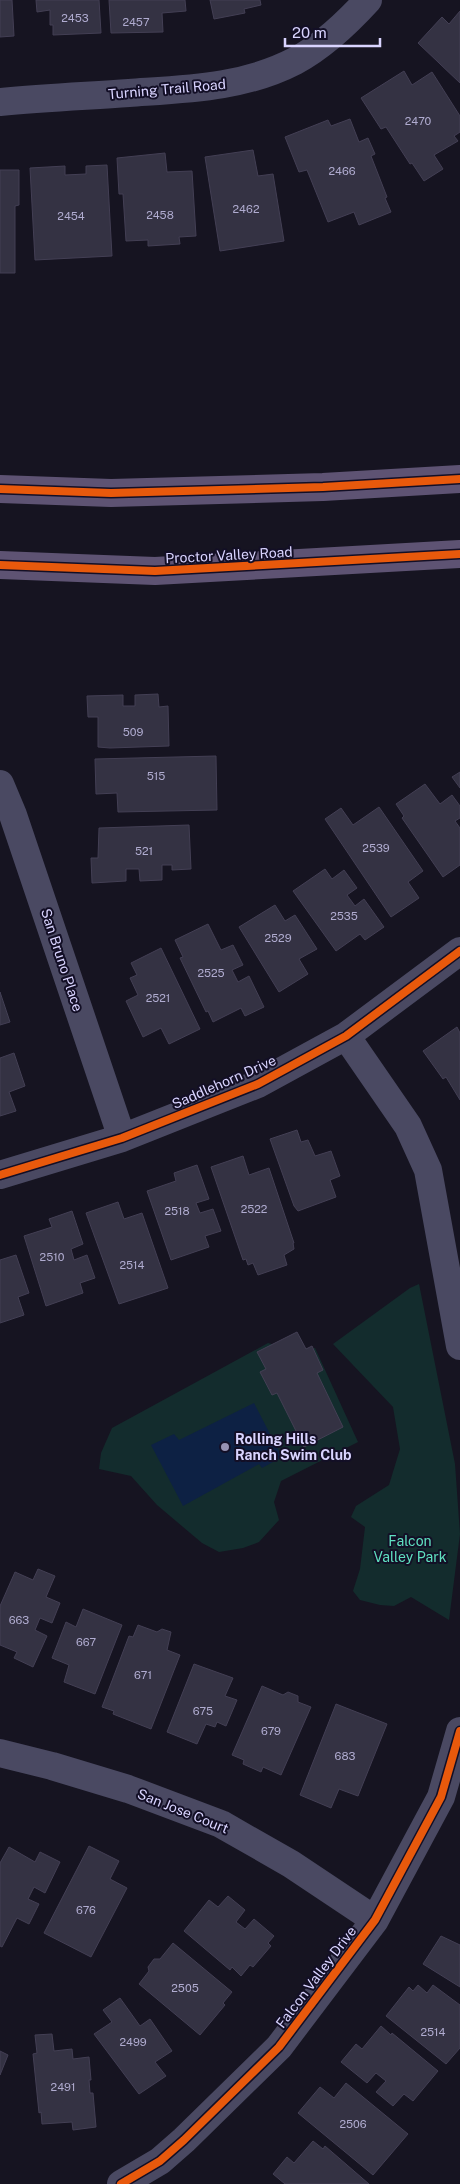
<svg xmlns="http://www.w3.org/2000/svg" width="460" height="2184" font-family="'Public Sans',sans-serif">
  <rect width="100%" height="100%" fill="#161421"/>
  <path fill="#132c2d" d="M419,1284L455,1464L460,1534L449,1620L411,1597L394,1606L380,1605L360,1600L353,1591L360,1569L365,1527L351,1517L356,1506L389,1485L400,1449L393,1407L333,1344L410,1288Z
    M268,1343L288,1349L315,1348L358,1442L281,1481L274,1502L279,1520L259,1542L243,1548L219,1552L202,1543L157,1505L131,1476L99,1469L101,1453L112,1428Z"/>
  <path fill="#0d2144" d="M254,1403L282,1457L262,1468L259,1464L183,1506L151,1445L174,1434L179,1440Z"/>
  <path fill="#343243" stroke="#433f54" d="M0,0H12L14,36L0,37Z
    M36,0H99L101,33L53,35V25H50V10L37,12Z
    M109,0H185L186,11L162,13L163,32L111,33Z
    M210,0H260L261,5L244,9L245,13L214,19Z
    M460,11V83L418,43L442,17L449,24Z
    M404,71L412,85L432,72L460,116V132L454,136L458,141L434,155L443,169L424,181L412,163L410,164L386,127L381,129L361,98Z
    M350,119L359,142L368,138L375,154L371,156L387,197L385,198L391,212L359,225L354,212L328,222L307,170L299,172L285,137L328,120L331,126Z
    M253,150L258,176L273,174L284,241L220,251L205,157Z
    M165,153L167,172L192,171L196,236L179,237L180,244L148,246V240L126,241L123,194H119L117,158Z
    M107,165L112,256L35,260L30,168L65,166V175L86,174V166Z
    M0,170H19V205L15,206V273H0Z
    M158,694L159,707L168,706L169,746L110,748L98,747V717H88L87,696L123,695V706H135V695Z
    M216,756L217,810L118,812L117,793L96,794L95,759Z
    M460,772V788L452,777Z
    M425,784L440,804L452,795L460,806V818L455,821L460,828V865L443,877L402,818L404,816L396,804Z
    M379,807L423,871L408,882L419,898L391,917L325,819L341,808L353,825Z
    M189,825L191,869L172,870V865H162V880L140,881L139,869H126V881L92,883L91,858H98L99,828Z
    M325,869L332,879L344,870L357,888L347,895L355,906L364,899L384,927L365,940L360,934L336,951L293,891Z
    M275,905L285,921L295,915L317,949L299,959L308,974L279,992L239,927Z
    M208,924L221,950L233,945L243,965L232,970L238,982L249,976L264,1007L245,1016L241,1008L213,1022L208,1011L206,1012L180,958L183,957L175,940Z
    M161,948L200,1029L169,1044L161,1028L143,1037L126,1001L138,995L130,978L137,975L131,963Z
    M0,992L10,1022L0,1025Z
    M457,1027L460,1033V1100L446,1077L443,1079L423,1051Z
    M14,1053L25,1086L9,1092L16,1111L0,1116V1058Z
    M297,1130L301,1142L308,1140L315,1156L331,1151L340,1176L330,1180L336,1197L298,1211L294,1206L270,1139Z
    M243,1156L249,1175L269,1168L294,1243H293L294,1249L284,1255L287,1265L258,1275L253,1263L248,1265L246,1259L243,1260L211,1167Z
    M197,1165L209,1199L196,1203L200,1213L213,1209L221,1231L205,1236L209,1247L171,1260L147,1191L176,1181L174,1173Z
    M118,1202L124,1219L142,1213L168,1288L119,1304L86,1213Z
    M72,1211L83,1244L71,1249L74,1260L87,1255L95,1278L80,1283L83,1293L46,1306L24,1236L52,1227L49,1219Z
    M16,1255L29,1293L18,1297L24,1315L0,1323V1260Z
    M297,1332L306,1349L312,1346L323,1370L317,1373L343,1427L304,1447L277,1393L272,1395L260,1372L266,1369L257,1352Z
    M38,1569L55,1576L46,1597L60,1603L52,1623L40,1618L35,1630L47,1636L33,1667L14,1658L17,1652L0,1645V1606L15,1572L33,1580Z
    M83,1609L122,1625L95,1694L64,1682L69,1665L52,1658L66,1622L76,1627Z
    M138,1625L157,1632L162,1629L171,1632L167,1650L180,1655L151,1729L113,1714L114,1711L102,1707L129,1636L133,1637Z
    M194,1664L233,1678L225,1696L237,1700L226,1726L217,1722L215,1727L206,1724L197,1744L167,1732Z
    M262,1686L283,1695L288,1692L298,1696V1702L311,1707L281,1775L263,1767L261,1772L243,1764L244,1760L232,1755Z
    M336,1704L387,1724L358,1796L339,1789L331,1808L300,1795Z
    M89,1846L119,1861L110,1879L127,1888L91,1957L44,1933Z
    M9,1847L35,1862L40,1852L60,1862L45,1893L34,1887L28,1899L39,1904L29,1924L17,1918L2,1947L0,1946V1863Z
    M228,1896L245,1910L236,1922L245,1929L254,1919L274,1936L268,1943L271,1946L253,1967L250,1965L241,1976L232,1967L230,1970L184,1931L209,1900L218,1907Z
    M441,1936L460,1945V1987L423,1964Z
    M173,1943L232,1992L223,2003L225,2005L200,2035L139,1984L149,1971L148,1967L154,1959H160Z
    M418,1985L427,1993L433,1985L460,2005V2048L446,2064L386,2016L409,1987L413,1991Z
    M120,1998L140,2026L150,2019L172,2051L155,2062L166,2076L139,2094L94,2034L112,2022L103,2010Z
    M381,2026L391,2035L392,2033L438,2071L413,2101L404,2094L393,2106L376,2092L386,2081L376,2073L367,2083L341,2062L356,2044L362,2049Z
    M52,2034L54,2051L72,2049L73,2059L89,2057L91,2080H89L90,2093H93L96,2127L73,2130L72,2122L42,2124L41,2112L39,2113L33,2054L37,2053L35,2035Z
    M0,2051L8,2055L0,2075Z
    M346,2083L408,2134L373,2175L298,2113L320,2087L334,2098Z
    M313,2141L323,2149L325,2146L369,2184H285L273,2174L287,2157L294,2163Z"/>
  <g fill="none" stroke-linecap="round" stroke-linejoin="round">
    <path stroke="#4a4962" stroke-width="28" d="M0,102C43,98 86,96 129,93C186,89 243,88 295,61C323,46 347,23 368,0
      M0,784L13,815L122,1138
      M346,1036L408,1126L428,1170L460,1346
      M0,1175L122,1138L258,1084L346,1036L460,951
      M0,1753L52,1766L128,1789L221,1824L291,1864L375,1920
      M121,2184L160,2161L184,2140L279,2047L375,1920L441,1797L460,1731"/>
    <path stroke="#5e5373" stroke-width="28" d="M0,489L111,493L323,487L460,479
      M0,565L155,571L460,554"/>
    <g stroke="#130f26" stroke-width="11">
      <path id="cycleway" d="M0,489L111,493L323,487L460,479
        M0,565L155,571L460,554
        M0,1175L122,1138L258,1084L346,1036L460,951
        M121,2184L160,2161L184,2140L279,2047L375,1920L441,1797L460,1731"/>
    </g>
    <use href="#cycleway" stroke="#e8590c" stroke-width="8"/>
  </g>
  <circle fill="#9591b1" stroke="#130f26" stroke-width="2" cx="225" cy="1447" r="5"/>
  <g text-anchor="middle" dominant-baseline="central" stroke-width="4" stroke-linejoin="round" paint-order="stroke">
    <g font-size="11" fill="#b0acd0">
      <text x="75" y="18">2453</text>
      <text x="136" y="22">2457</text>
      <text x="418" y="121">2470</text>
      <text x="342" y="171">2466</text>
      <text x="246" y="209">2462</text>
      <text x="160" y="215">2458</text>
      <text x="71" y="216">2454</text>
      <text x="133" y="732">509</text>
      <text x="156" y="776">515</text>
      <text x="376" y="848">2539</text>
      <text x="144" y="851">521</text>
      <text x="344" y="916">2535</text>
      <text x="278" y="938">2529</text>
      <text x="211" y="973">2525</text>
      <text x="158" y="998">2521</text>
      <text x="254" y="1209">2522</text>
      <text x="177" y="1211">2518</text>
      <text x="52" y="1257">2510</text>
      <text x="132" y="1265">2514</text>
      <text x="19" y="1620">663</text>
      <text x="86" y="1642">667</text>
      <text x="143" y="1675">671</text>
      <text x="203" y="1711">675</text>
      <text x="271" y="1731">679</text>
      <text x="345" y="1756">683</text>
      <text x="86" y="1910">676</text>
      <text x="185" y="1988">2505</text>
      <text x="433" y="2032">2514</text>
      <text x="133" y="2042">2499</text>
      <text x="63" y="2087">2491</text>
      <text x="353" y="2124">2506</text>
    </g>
    <g font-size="14" fill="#d9d4ff" stroke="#130f26">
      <text transform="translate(167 89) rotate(-5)">Turning Trail Road</text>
      <text transform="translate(229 555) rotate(-3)">Proctor Valley Road</text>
      <text transform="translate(62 960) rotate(72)">San Bruno Place</text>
      <text transform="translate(224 1082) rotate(-24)">Saddlehorn Drive</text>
      <text transform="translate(183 1811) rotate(22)">San Jose Court</text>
      <text transform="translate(316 1977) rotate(-53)">Falcon Valley Drive</text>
    </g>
    <g font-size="14" font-weight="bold" fill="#d9d4ff" stroke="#130f26" text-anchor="start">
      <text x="235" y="1439">Rolling Hills<tspan x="235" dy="16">Ranch Swim Club</tspan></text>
    </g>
    <g font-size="14" fill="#5fe0c0" stroke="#130f26">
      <text x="410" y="1541">Falcon<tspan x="410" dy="16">Valley Park</tspan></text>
    </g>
  </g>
  <path d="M285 38v8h95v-8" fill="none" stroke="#d9d4ff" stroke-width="2.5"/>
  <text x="292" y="38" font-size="15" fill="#d9d4ff" stroke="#130f26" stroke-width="4" paint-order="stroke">20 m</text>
</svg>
